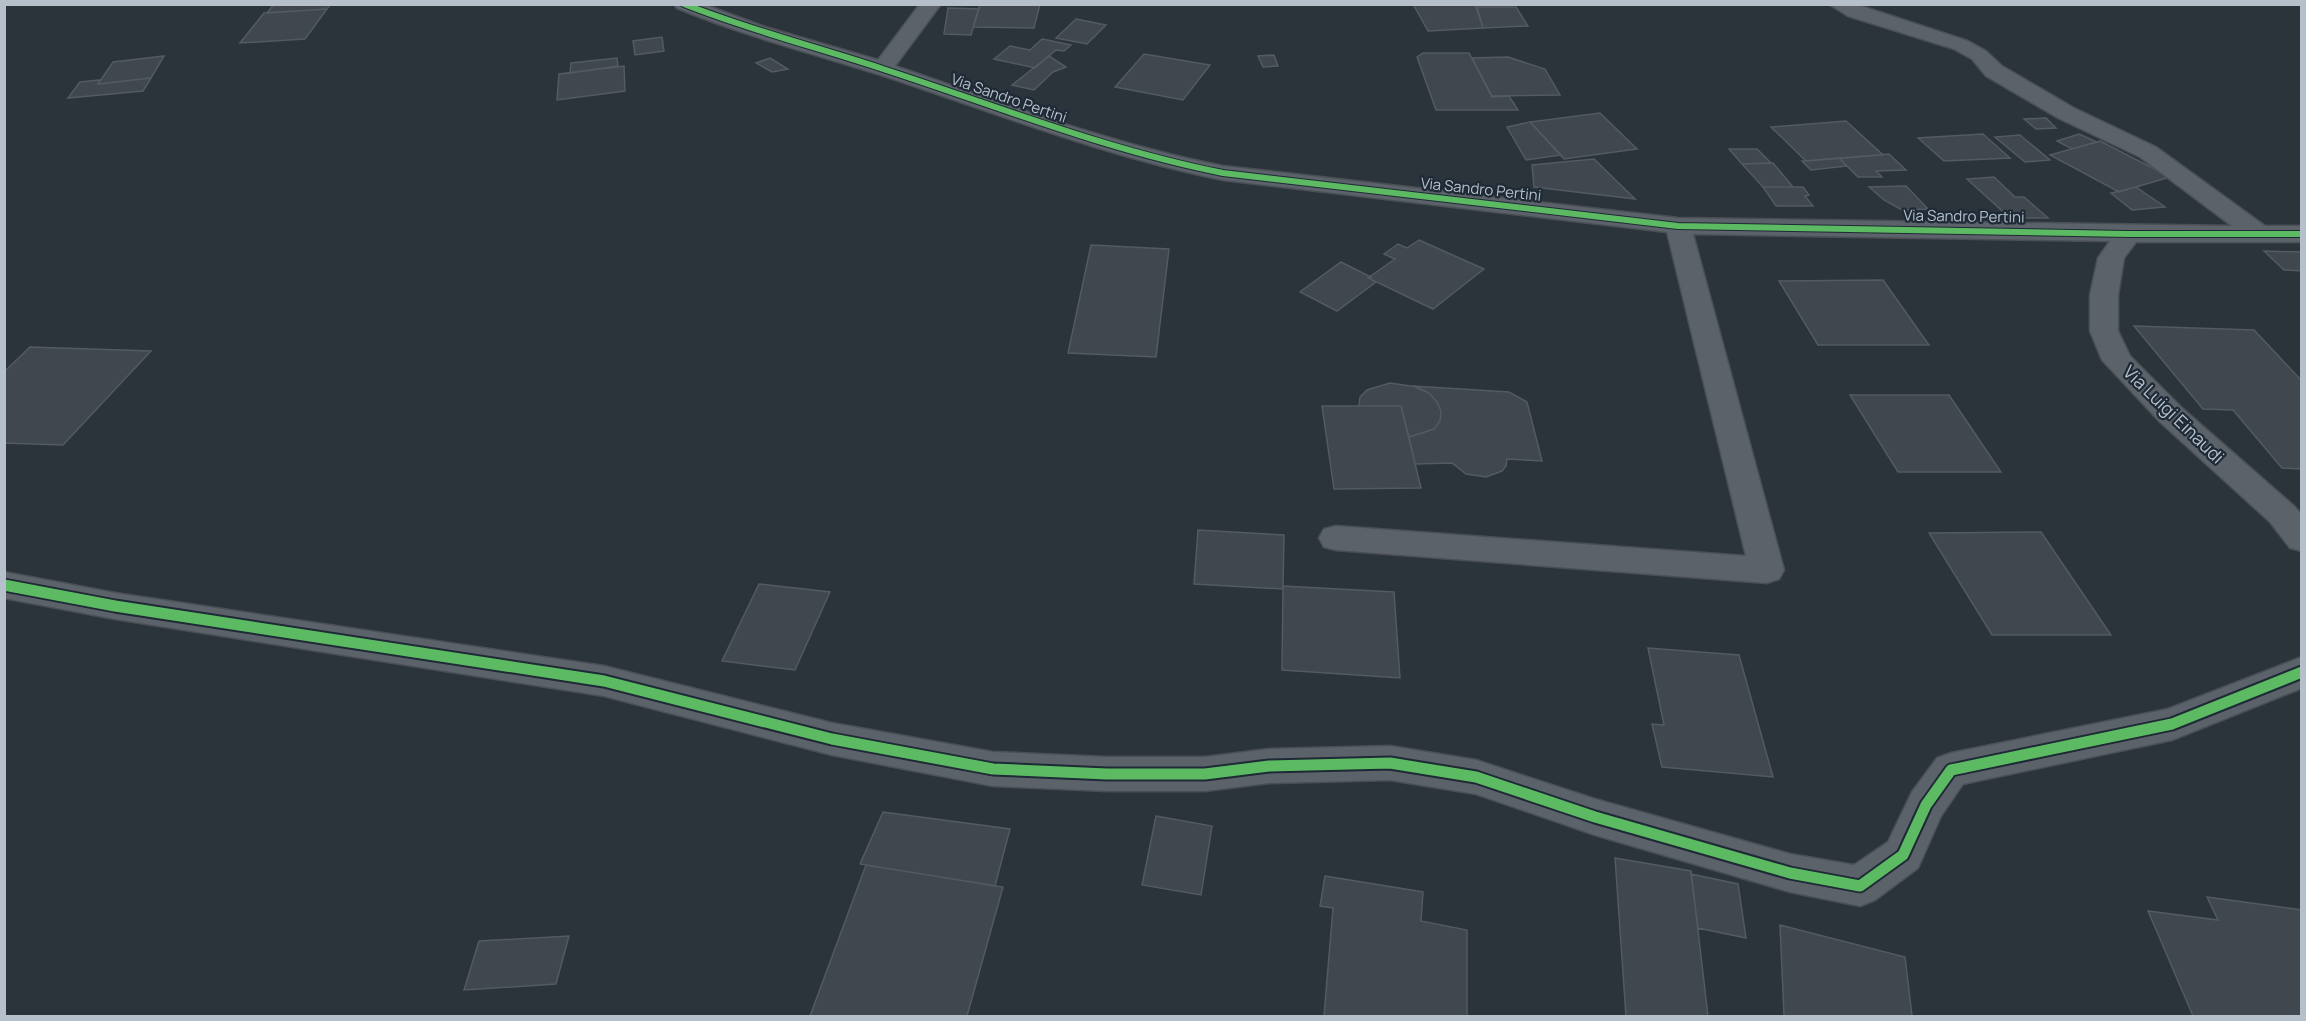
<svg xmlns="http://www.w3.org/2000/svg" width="2306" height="1021" font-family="Manrope,sans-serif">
  <rect width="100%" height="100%" fill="#2b333b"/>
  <path fill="#41474e" stroke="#535a62" stroke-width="1.5" d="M274,4H331L327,9L267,13Z
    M1040,4L1034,28L973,27L980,4Z
    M1413,4H1475L1483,28L1428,31Z
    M1477,7H1516L1528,26L1483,28Z
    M948,8L979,9L971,35L944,34Z
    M327,9L305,39L240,43L264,13Z
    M1076,19L1106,25L1087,44L1056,38Z
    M662,37L664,51L635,55L633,41Z
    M1042,39L1071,45L1064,51L1056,50L1035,68L994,59L1010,46L1030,50Z
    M1423,53H1469L1492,97L1509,96L1518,110H1436L1417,57Z
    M1144,54L1210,65L1183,100L1115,87Z
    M1274,55L1278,66L1263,67L1258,56Z
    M164,56L151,78L98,84L113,62Z
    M1049,56L1066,67L1053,72L1034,90L1012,85Z
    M1508,57L1545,69L1560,95L1492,96L1472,58Z
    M617,58L618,66L570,73L571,63Z
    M770,58L788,69L772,72L756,63Z
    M624,66L625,91L557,100L559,74Z
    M151,78L143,91L68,98L80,82L100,80L98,84Z
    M1600,113L1637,149L1564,159L1530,122Z
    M2046,118L2056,128L2036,129L2024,119Z
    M1846,121L1883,155L1806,161L1771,127Z
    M1530,122L1561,155L1526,160L1507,127Z
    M1983,134L2010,158L1944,161L1918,138Z
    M2079,134L2097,142L2072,149L2057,141Z
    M2020,135L2050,160L2025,162L1995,137Z
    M2100,141L2170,177L2119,192L2050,155Z
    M1729,149H1757L1771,163L1742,164Z
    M1889,154L1906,170L1876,171L1882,177H1858L1839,158Z
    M1839,158L1847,166L1811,170L1802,161Z
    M1594,159L1635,199L1534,187L1532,165Z
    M1773,163L1793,187H1763L1742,164Z
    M1994,177L2015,197H2024L2048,218H2010L1967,179Z
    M1906,186L1928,209L1902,210L1884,200L1869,187Z
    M1763,187H1803L1809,195L1805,196L1813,206H1776Z
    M2136,187L2165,207L2132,210L2111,193Z
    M1419,240L1484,269L1433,309L1368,278L1395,259L1384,254L1398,244L1407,248Z
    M1091,245L1169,249L1156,357L1068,353Z
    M2264,251L2302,252V271L2284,270Z
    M1341,262L1371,277L1368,278L1376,282L1337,311L1300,292Z
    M1883,280L1929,345H1818L1779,281Z
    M2134,326L2254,330L2302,381V469L2282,468L2233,410L2203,409Z
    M30,347L151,351L63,445L4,443V372Z
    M1390,383L1417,387L1429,393L1437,402L1441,411L1440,421L1434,429L1409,437L1401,406H1359L1360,397L1367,390Z
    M1413,386L1509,392L1527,402L1542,461L1507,459L1506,466L1502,471L1486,477L1466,474L1452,463L1415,464L1409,437L1434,429L1440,421L1441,411L1437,402L1429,393Z
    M1850,395H1949L2001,472H1898Z
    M1322,406H1401L1421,488L1334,489Z
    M1198,530L1284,535L1283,589L1194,584Z
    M2041,532L2111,635H1992L1929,533Z
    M759,584L830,592L795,670L722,661Z
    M1283,586L1394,592L1400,678L1282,670Z
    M1648,648L1739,655L1773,777L1662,767L1652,724L1664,725Z
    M883,812L1010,829L995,886L860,864Z
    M1156,816L1212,826L1201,895L1142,885Z
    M1615,858L1691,871L1708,1016H1626Z
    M866,865L1003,887L967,1016H810Z
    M1691,874L1738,884L1746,938L1698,928Z
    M1325,876L1423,892L1421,921L1467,930V1016H1324L1333,908L1320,906Z
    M2207,897L2302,910V1016H2193L2148,911L2218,920Z
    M1780,925L1905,957L1912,1016H1784Z
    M569,936L556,984L464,990L479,941Z"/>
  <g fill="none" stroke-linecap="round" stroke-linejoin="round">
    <g stroke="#4a4f55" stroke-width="3">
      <path id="street" d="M674,4H703L765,27L878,60L920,4H941L895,66C1004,103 1110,144 1223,166L1678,218L2232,226L2140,157L2058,118L1986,76L1972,59L1954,49L1848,16L1829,4H1855L1968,41L1986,51L2002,66L2074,108L2156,147L2265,226H2302V242H2136L2124,258L2118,295V331L2130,356L2182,408L2294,506L2302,515V551L2290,548L2270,522L2160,422L2102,360L2090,331V295L2098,258L2110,241L1693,234L1784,570L1779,579L1767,583L1336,550L1324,547L1319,538L1324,529L1336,526L1746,556L1667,232L1223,180C1103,156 999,114 884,76C815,54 744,36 677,8Z
        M4,572L115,593L604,666L832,723L993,752L1107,757H1205L1269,749L1390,746L1476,760L1595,799L1790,854L1854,865L1888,842L1912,792L1937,758L1951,753L2168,709L2302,657V688L2172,740L1963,784L1941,816L1918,868L1875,900L1860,906L1790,892L1595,835L1476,794L1390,780L1269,783L1205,791H1107L993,786L832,755L604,696L115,619L4,598Z"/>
    </g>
    <use href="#street" fill="#5c6269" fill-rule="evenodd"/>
    <g stroke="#1e2a36" stroke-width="8">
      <path id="cycleway-far1" d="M684,4C749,30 817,47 883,69C997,106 1106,150 1223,173L1678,226L2129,234H2302"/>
    </g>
    <g stroke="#1e2a36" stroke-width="15">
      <path id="cycleway" d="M4,585L115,606L604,681L832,739L993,769L1107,774H1205L1269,766L1390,763L1476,777L1595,817L1790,873L1860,886L1903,855L1926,805L1951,770L2172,724L2302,672"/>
    </g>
    <use href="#cycleway-far1" stroke="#5cba63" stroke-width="6"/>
    <use href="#cycleway" stroke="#5cba63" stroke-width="11"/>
  </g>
  <g text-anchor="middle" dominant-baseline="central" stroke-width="4.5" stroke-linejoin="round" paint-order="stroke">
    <g font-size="15" fill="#b6c0cb" stroke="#1e2a36">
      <text transform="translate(1009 98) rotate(19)">Via Sandro Pertini</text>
      <text transform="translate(1481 189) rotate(6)">Via Sandro Pertini</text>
      <text transform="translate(1964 216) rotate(1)">Via Sandro Pertini</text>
    </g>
    <g font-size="18" fill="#b6c0cb" stroke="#1e2a36">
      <text transform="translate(2174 414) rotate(44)">Via Luigi Einaudi</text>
    </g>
  </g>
  <rect width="2306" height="1021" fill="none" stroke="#b6c0cb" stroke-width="12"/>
</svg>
